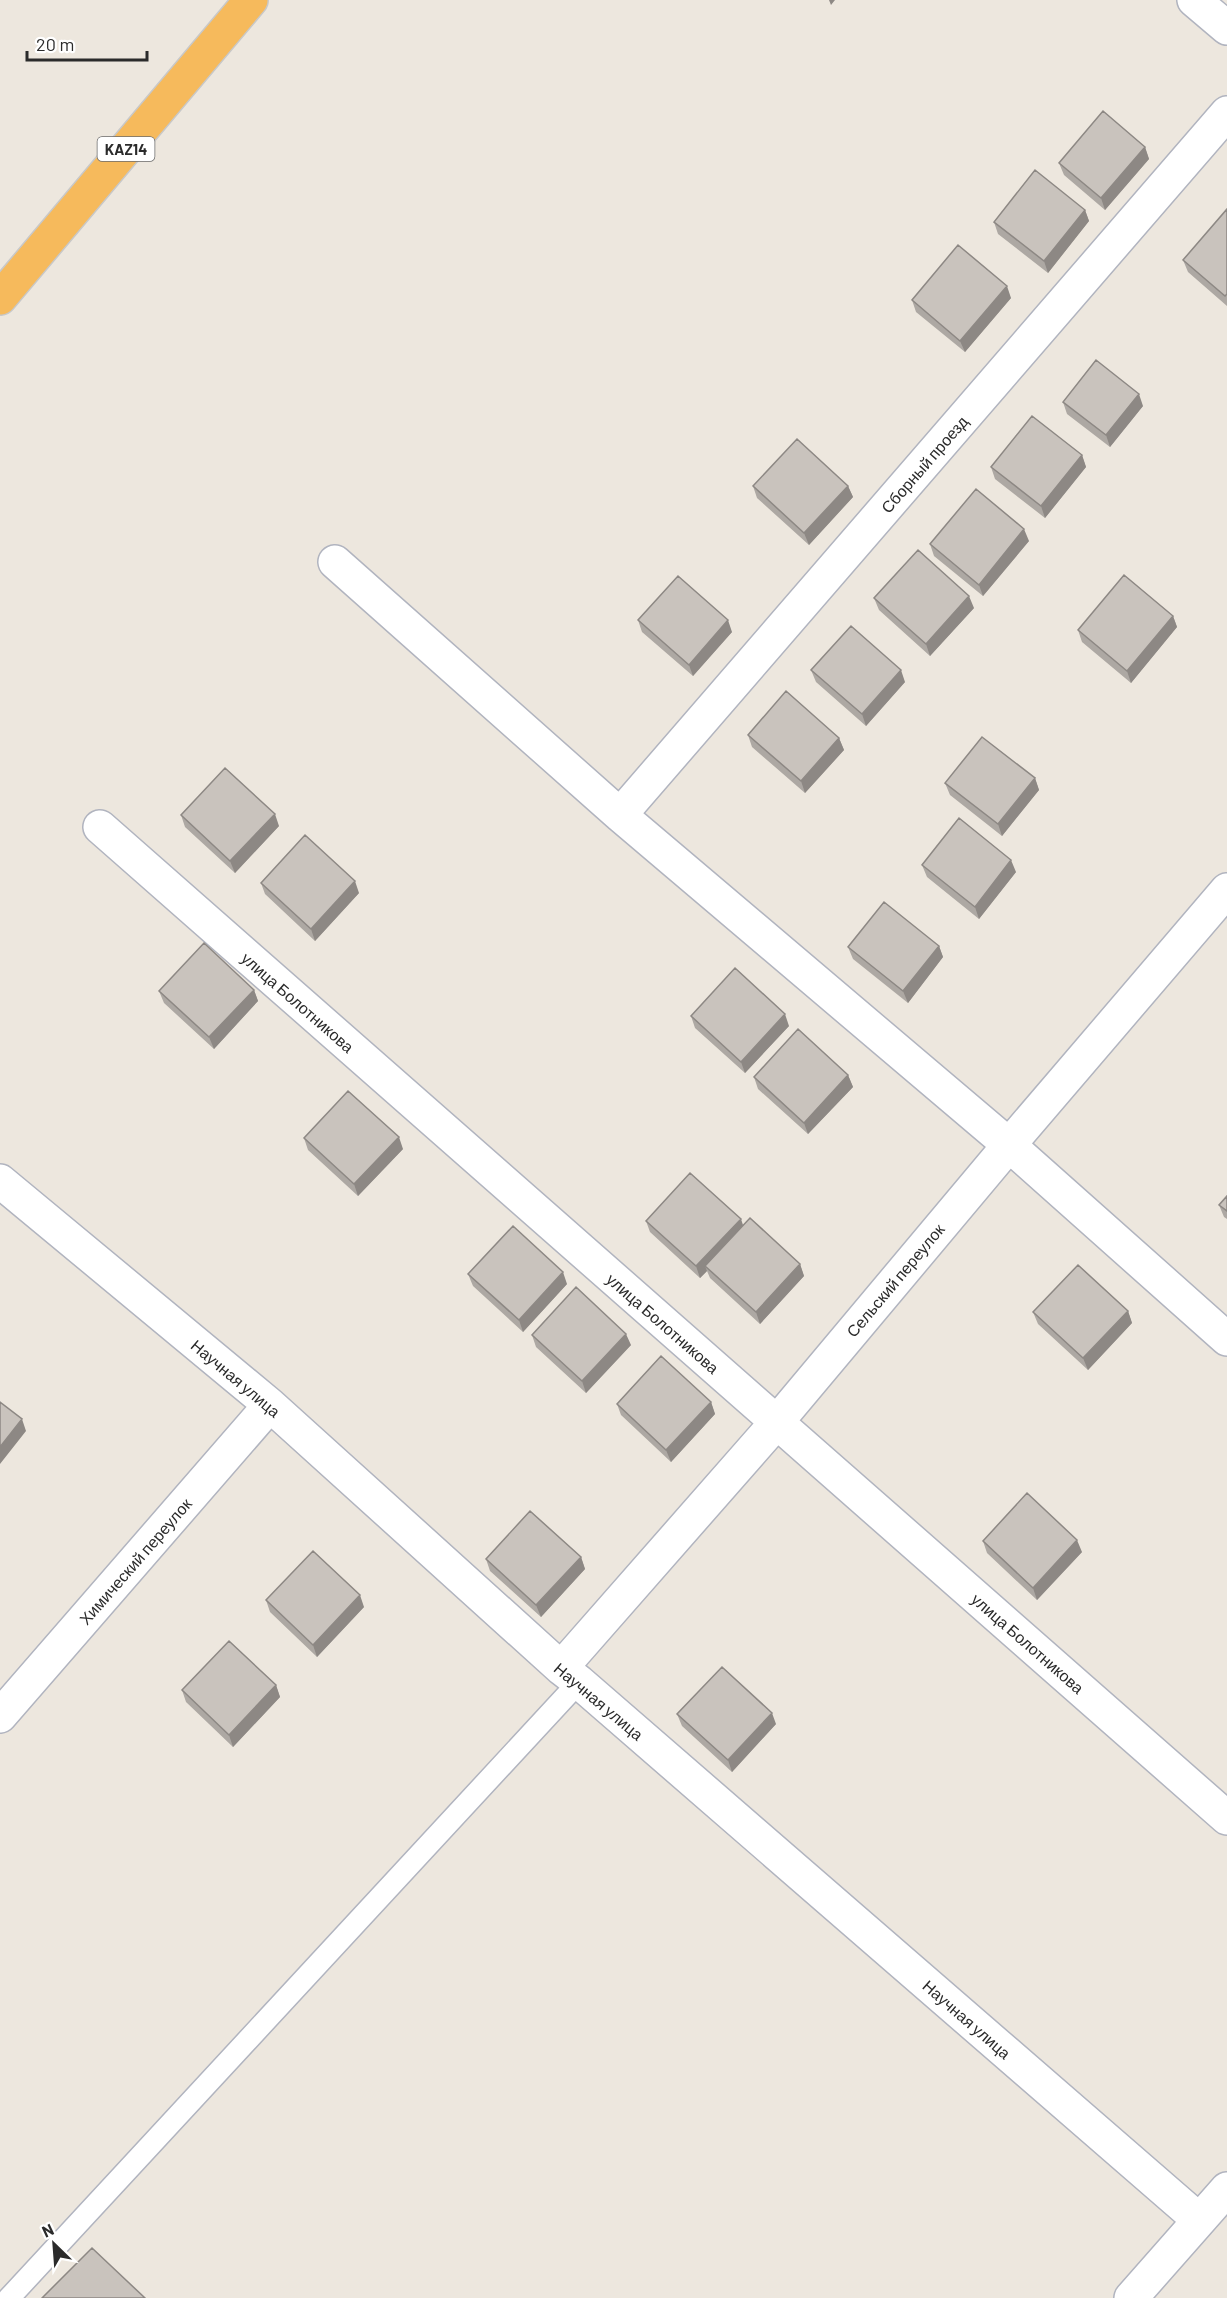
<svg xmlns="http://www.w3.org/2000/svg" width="1227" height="2298" font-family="Barlow,sans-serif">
  <rect width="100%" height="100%" fill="#ede7de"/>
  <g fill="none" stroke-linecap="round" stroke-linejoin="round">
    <g stroke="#b1b4bf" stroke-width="24">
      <path id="service" d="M9,2298L579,1682"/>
    </g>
    <g stroke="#b1b4bf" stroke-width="36">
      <path id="minor" d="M1194,0L1227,28
        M335,562L620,815L1009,1145L1227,1339
        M620,815L1227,113
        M100,827L1227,1818
        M0,1181L270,1405L561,1668L579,1682L1199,2220
        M561,1668L776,1423L1009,1145L1227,890
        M0,1716L270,1405
        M1131,2298L1227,2189"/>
    </g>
    <g stroke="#c8c8c8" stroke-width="36">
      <path id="trunk" d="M0,298L251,0"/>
    </g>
    <use href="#service" stroke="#fff" stroke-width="21"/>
    <use href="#minor" stroke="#fff" stroke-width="33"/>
    <use href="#trunk" stroke="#f6ba5c" stroke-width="33"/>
  </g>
  <path fill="#ada8a3" d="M1145,147L1149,159L1105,210L1064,175L1059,163Z
    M1227,209V306L1188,272L1183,260Z
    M1085,210L1089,221L1048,273L998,234L994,222Z
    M1011,298L965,352L916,312L912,300Z
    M1063,402L1143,406L1110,447L1067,414Z
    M1082,455L1086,467L1045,518L995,479L991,467Z
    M753,486H848L853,497L809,545L757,498Z
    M1029,541L983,596L934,556L930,544Z
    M874,598L974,608L930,656L879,610Z
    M1173,616L1177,627L1131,683L1082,642L1078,630Z
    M638,620L732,632L693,676L642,632Z
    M811,670L905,682L866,726L816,682Z
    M748,735L839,738L844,750L805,793L752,747Z
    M1035,778L1039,790L1002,836L950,795L945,783Z
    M181,815L279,826L235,873L185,827Z
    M922,865L1016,872L979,919L927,877Z
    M261,883L359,893L315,941L265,894Z
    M939,946L943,957L908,1003L853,959L848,947Z
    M254,990L258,1001L214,1049L164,1003L159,991Z
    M691,1016L789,1026L745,1073L695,1028Z
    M848,1075L853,1087L808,1134L758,1089L754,1077Z
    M304,1138L403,1149L358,1196L308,1150Z
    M1227,1196V1219L1224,1217L1219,1205Z
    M646,1221L743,1225L800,1264L804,1276L760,1324L710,1278L707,1271L700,1278L650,1232Z
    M468,1274L567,1284L523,1332L473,1286Z
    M1128,1311L1132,1323L1088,1370L1038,1324L1033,1312Z
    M532,1335L631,1345L586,1393L536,1347Z
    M711,1402L715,1414L671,1462L621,1415L617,1404Z
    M983,1541L1082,1552L1037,1600L987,1553Z
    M581,1557L585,1569L541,1617L490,1571L486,1559Z
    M266,1600L364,1607L317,1657L270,1612Z
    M276,1685L280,1697L233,1747L186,1702L182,1690Z
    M677,1714L776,1724L732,1772L682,1726Z"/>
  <path fill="#8d8884" d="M829,0H835L831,5Z
    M1145,147L1149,159L1105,210L1101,198Z
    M1085,210L1089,221L1048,273L1044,261Z
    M1007,286L1011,298L965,352L960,341Z
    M1139,394L1143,406L1110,447L1106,435Z
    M1082,455L1086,467L1045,518L1041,506Z
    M848,486L853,497L809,545L804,533Z
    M1024,529L1029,541L983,596L979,585Z
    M969,596L974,608L930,656L926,644Z
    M1173,616L1177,627L1131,683L1127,671Z
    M728,620L732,632L693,676L689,665Z
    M901,670L905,682L866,726L862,714Z
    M839,738L844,750L805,793L801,781Z
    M1035,778L1039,790L1002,836L998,824Z
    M275,814L279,826L235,873L230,861Z
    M1011,860L1016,872L979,919L975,907Z
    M355,881L359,893L315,941L311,929Z
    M939,946L943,957L908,1003L903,991Z
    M254,990L258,1001L214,1049L209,1037Z
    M785,1014L789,1026L745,1073L741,1062Z
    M848,1075L853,1087L808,1134L804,1123Z
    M399,1137L403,1149L358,1196L354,1184Z
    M741,1219L745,1231L705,1266L707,1271L700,1278L696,1266Z
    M800,1264L804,1276L760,1324L756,1312Z
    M563,1272L567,1284L523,1332L519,1320Z
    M1128,1311L1132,1323L1088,1370L1083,1358Z
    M626,1334L631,1345L586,1393L582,1381Z
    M711,1402L715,1414L671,1462L666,1450Z
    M22,1419L26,1431L0,1464V1447Z
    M1077,1540L1082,1552L1037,1600L1033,1588Z
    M581,1557L585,1569L541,1617L536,1605Z
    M360,1595L364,1607L317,1657L313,1645Z
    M276,1685L280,1697L233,1747L229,1735Z
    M772,1713L776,1724L732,1772L728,1760Z"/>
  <path fill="#c9c3bd" stroke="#8d8884" stroke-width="1.5" d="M1103,111L1145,147L1101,198L1059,163Z
    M1035,170L1085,210L1044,261L994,222Z
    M1227,209V294L1225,296L1183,260Z
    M958,245L1007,286L960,341L912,300Z
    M1096,360L1139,394L1106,435L1063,402Z
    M1032,416L1082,455L1041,506L991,467Z
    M797,439L848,486L804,533L753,486Z
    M976,489L1024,529L979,585L930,544Z
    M918,550L969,596L926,644L874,598Z
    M1124,575L1173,616L1127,671L1078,630Z
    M678,576L728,620L689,665L638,620Z
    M851,626L901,670L862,714L811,670Z
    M786,691L839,738L801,781L748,735Z
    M982,737L1035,778L998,824L945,783Z
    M225,768L275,814L230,861L181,815Z
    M959,818L1011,860L975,907L922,865Z
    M305,835L355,881L311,929L261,883Z
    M884,902L939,946L903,991L848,947Z
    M204,943L254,990L209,1037L159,991Z
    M735,968L785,1014L741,1062L691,1016Z
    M798,1029L848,1075L804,1123L754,1077Z
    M348,1091L399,1137L354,1184L304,1138Z
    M690,1173L741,1219L696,1266L646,1221Z
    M1227,1196V1211L1219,1205Z
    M750,1218L800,1264L756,1312L705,1266Z
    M513,1226L563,1272L519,1320L468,1274Z
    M1078,1265L1128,1311L1083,1358L1033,1312Z
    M576,1287L626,1334L582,1381L532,1335Z
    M661,1356L711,1402L666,1450L617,1404Z
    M0,1402L22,1419L0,1447Z
    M1027,1493L1077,1540L1033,1588L983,1541Z
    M530,1511L581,1557L536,1605L486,1559Z
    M313,1551L360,1595L313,1645L266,1600Z
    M229,1641L276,1685L229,1735L182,1690Z
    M722,1667L772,1713L728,1760L677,1714Z
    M92,2248L145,2298H42Z"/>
  <g text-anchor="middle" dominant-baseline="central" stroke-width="6" stroke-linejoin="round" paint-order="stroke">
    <rect fill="#fff" stroke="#6b6b6b" stroke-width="1.5" x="97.5" y="137" width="57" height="24" rx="4.5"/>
    <g font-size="15" font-weight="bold" fill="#2b2b2b">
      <text x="126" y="149">KAZ14</text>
    </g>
    <g font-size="16" fill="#2b2b2b" stroke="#fff">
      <text transform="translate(924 464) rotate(-49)">Сборный проезд</text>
      <text transform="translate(298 1002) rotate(41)">улица Болотникова</text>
      <text transform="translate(895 1280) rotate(-50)">Сельский переулок</text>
      <text transform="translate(663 1323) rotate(41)">улица Болотникова</text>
      <text transform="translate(236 1378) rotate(40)">Научная улица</text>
      <text transform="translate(135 1561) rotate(-49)">Химический переулок</text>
      <text transform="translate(1028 1643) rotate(41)">улица Болотникова</text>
      <text transform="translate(599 1701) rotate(40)">Научная улица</text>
      <text transform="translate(967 2019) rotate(41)">Научная улица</text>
    </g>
  </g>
  <g transform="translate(54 2244) rotate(335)" stroke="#ffffff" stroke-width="4.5" paint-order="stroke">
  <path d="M0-4.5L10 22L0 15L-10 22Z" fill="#2b2b2b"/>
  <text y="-9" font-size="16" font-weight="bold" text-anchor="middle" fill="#2b2b2b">N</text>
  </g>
  <path d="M27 51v9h120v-9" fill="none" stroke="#2b2b2b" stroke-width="3"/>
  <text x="36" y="51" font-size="18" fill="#2b2b2b" stroke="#ffffff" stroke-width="4.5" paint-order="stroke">20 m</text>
</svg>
